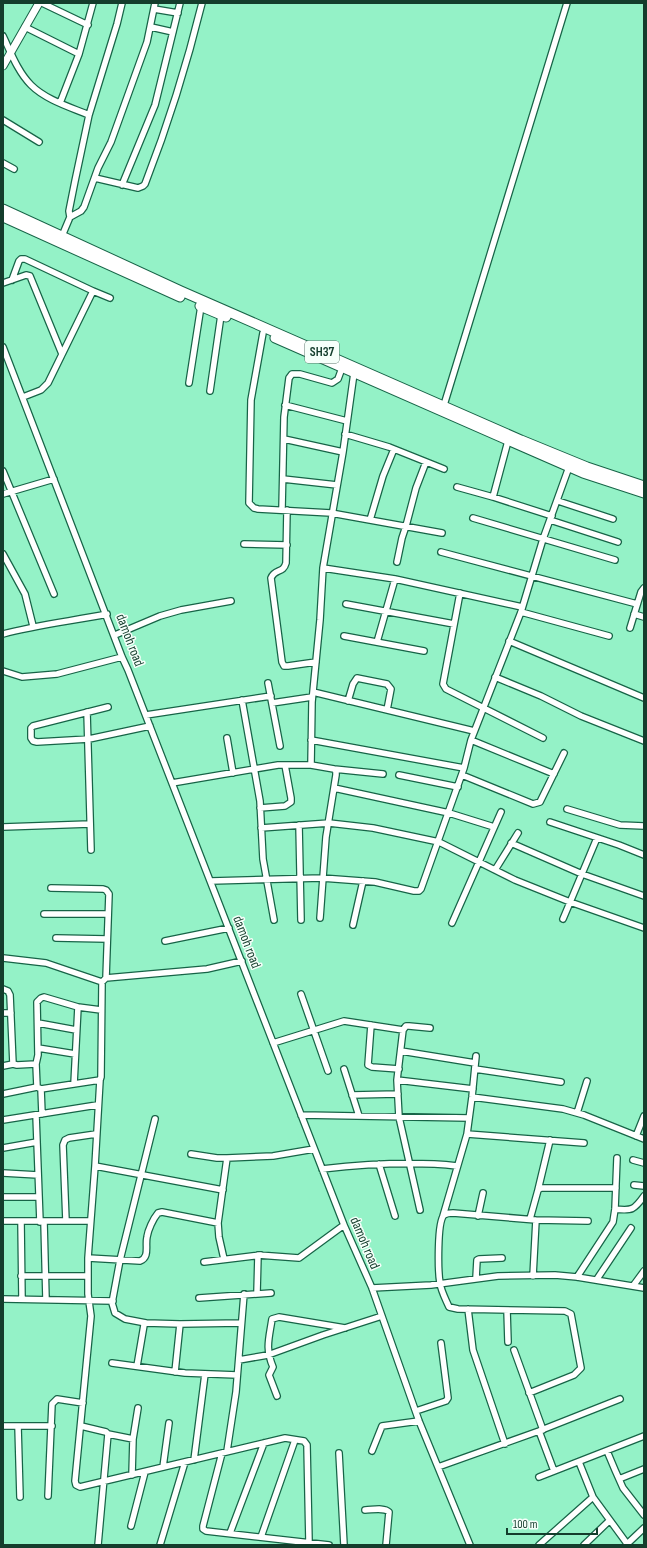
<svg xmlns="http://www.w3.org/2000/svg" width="647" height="1548" font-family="'Sofia Sans Condensed',sans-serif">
  <rect width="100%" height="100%" fill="#94f2c7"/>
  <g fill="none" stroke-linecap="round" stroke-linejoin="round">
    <g stroke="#176447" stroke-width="8">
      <path id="minor" d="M42,3L88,25
        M154,9L178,13
        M25,27L79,54
        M151,27L173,32
        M3,36C11,53 18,72 31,85C46,100 70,107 89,115
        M60,103L79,54L93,3
        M3,120L39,142
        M3,163L14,169
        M95,178L138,188L143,186L145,184C168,125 187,64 202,3
        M122,185L155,105L180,3
        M70,217L81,211L84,207L98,168L111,142L147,42L155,3
        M62,236L70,217L69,211L75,181L89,115L117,24L122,3
        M12,280L19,261L21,259H25L93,291L110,298
        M3,283L26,275L30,276L62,354
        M263,333L251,400L249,503L254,508L258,509L331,513L442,533
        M3,347L122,657L128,670L344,1225L372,1288L419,1421L470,1545
        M189,383L201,306
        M210,391L221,315
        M23,397L41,390L48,383L93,291
        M285,405L347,421
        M444,405L567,3
        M345,434L389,447L444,469
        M284,439L343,452
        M3,471L54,594
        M283,479L337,485
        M457,487L493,497L552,516
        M3,494L54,479
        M493,497L508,441
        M558,501L613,519
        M282,509L284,417L289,378L292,374H300L332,383L338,379L342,368
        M287,510L286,563C283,574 275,568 271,578L282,662L284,666H288L316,662
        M473,518L615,560
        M370,520L383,476L394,449
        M550,520L618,542
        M244,544L287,545
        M441,552L637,604
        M3,554L25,594L33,626
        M397,562L402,538L406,526L416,488L426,462
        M323,568L395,579L522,607
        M460,593L443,684L446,689L543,738
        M346,604L454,624
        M521,612L609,636
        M634,614L644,617
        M630,628L641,592L644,588
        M3,634C37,625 72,621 107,614
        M115,635L160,616L181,610L231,601
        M344,636L424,651
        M509,641L644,698
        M377,642L395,579
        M3,671L22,677L57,674L122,657
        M495,677L541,696L581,716L644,741
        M268,683L280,746
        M313,692L474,731
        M242,700L260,801L263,859L274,920
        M348,701L353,684L357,678L387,684L391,689L387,710
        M272,703L312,697
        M108,707L33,726L31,728V738L33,741L37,742L89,739L150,726
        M87,712L91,850
        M146,715L271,696
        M227,738L233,773
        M311,740L464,768
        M471,740L554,774
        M311,765L312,702L320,620L323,568L343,452L354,373
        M334,769L383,774
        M399,775L458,787
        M462,775L533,804L540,802L564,753
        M172,783L278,765H311L334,769L336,771V775L326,837L320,918
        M334,788L449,813L494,827
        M260,808L285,806L291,802V798L285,765
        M567,809L620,825L644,826
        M550,822L619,845L644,855
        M299,825L301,920
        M3,827L90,824
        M261,828L329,823L373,828L439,842L515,880L570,902L644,928
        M511,843L582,874L644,896
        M495,870L518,833
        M211,881L322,878L375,882L414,891H419L421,889L464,768L471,740L521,612L543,539L569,467
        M51,888L103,889L106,890L109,894L106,978
        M44,914H108
        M563,919L597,838
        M452,923L501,812
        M353,925L363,881
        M56,938L107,939
        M165,941L229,928
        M3,958L46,963L102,982
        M3,989L8,991L10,995L13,1064L17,1065L36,1064L37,1087L41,1089L100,1080L101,1077L102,982L106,978L207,969L242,961
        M301,994L328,1071
        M3,1013H11
        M38,1023L76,1030
        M371,1025L368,1065L372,1067L399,1069
        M273,1043L344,1021L403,1030
        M38,1048L75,1054
        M401,1051L475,1063
        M36,1064L38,1055L37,1002L41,998L44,997L78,1007L101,1010
        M3,1066L13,1064
        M344,1069L359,1116
        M475,1069L561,1082
        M100,1080L95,1166L88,1258V1294L91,1316L75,1481L76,1485L80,1487L84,1486L285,1438L304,1441L307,1445L309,1542
        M397,1080L473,1089
        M74,1084L78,1007
        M41,1089L42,1114
        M3,1094L37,1087
        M352,1095L398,1094
        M472,1097L563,1109L584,1115L644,1139
        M577,1113L587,1081
        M36,1115L40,1222
        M301,1115L469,1118
        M3,1120L97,1105
        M467,1134L584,1143
        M636,1136L644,1116
        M3,1148L37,1142
        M191,1154L217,1158H227L273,1156L314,1149
        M633,1160L644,1163
        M379,1164L395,1216
        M95,1166L223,1190
        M322,1169C367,1164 412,1161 457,1166
        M3,1173L38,1175
        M634,1185L644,1186
        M538,1190L550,1140
        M3,1197H39
        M615,1209C632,1211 634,1210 644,1196
        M420,1210L399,1117L397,1080L403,1030L406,1026H409L430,1028
        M443,1216L467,1134L472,1097L476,1056
        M478,1216L483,1193
        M530,1219L538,1190L541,1188H616
        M3,1221H90
        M21,1221L22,1299
        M66,1221L63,1145L65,1140L69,1138L96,1134
        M44,1222L46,1299
        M88,1258L140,1261C150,1257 145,1246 147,1237C148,1230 153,1219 158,1213L162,1212L218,1223
        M224,1259L219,1237L218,1223L227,1158
        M204,1262L261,1255
        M21,1276H88
        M533,1276L536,1220
        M577,1277L613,1222L615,1209L617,1158
        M476,1278L477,1260L479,1259L502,1258
        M597,1279L631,1228
        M633,1286L644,1271
        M372,1288L431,1285L498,1276L555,1275L577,1277L644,1288
        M257,1293L258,1255L299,1258L344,1225
        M199,1298L271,1293
        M3,1299L113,1301
        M468,1309L473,1350L505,1444
        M507,1310L508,1342
        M146,1323L125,1319L115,1313L112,1303L120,1260L155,1119
        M514,1350L543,1430
        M239,1360L268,1355L323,1335L382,1316
        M112,1363L185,1373L237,1375
        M137,1366L144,1325L146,1323L180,1324L241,1323
        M175,1372L180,1324
        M529,1393L574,1375L581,1368L571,1314L565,1311L458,1309L449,1307C446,1300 441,1291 440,1283C438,1272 437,1222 444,1215C447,1213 450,1213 453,1213L536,1220L588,1221
        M277,1396L269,1375L273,1367C265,1348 269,1339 272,1319L279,1317L345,1328
        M416,1411L446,1401L448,1398L441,1343
        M3,1426H52
        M18,1426L20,1497
        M81,1426L106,1432L108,1434L98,1545
        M539,1431L554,1471
        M108,1434L133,1439
        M227,1451L236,1392L244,1294
        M372,1451L382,1426L419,1421
        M607,1451L615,1470L623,1488L644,1515
        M222,1453L203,1526V1529L206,1531L329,1545
        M339,1453L344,1545
        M194,1460L205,1374
        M579,1462L593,1497L628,1545
        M163,1467L169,1423
        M438,1467L539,1431L620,1399
        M132,1475L133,1439L138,1408
        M539,1477L644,1436
        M619,1479L644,1469
        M48,1496L52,1404L57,1399L83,1403
        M365,1510C372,1510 384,1507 389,1512L386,1545
        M131,1526L145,1472
        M230,1533L264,1443
        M261,1537L295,1440
        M160,1545L185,1462
        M539,1545L593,1497
        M584,1545L609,1521
        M626,1545L644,1528"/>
    </g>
    <g stroke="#176447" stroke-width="9">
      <path id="tertiary" d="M3,66L39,3"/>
    </g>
    <g stroke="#176447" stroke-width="11">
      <path id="primary" d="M3,209L181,291L521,440L587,467L644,486
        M3,217L180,297
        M200,306L226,317
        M275,338L583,473L644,493"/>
    </g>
    <use href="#minor" stroke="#fff" stroke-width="5.5"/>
    <use href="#tertiary" stroke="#fff" stroke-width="7"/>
    <use href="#primary" stroke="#fff" stroke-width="9"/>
  </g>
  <g text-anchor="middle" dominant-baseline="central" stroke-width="3" stroke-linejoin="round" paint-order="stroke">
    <rect fill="#f6fffa" stroke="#58776a" stroke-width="1" x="305" y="341" width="34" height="22" rx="3"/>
    <g font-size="13" font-weight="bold" fill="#143d2c">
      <text x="322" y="352">SH37</text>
    </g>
    <g font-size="14" fill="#143d2c" stroke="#f6fffa">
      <text transform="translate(130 640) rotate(69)">damoh road</text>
      <text transform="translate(247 942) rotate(69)">damoh road</text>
      <text transform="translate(365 1243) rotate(67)">damoh road</text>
    </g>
  </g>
  <rect width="647" height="1548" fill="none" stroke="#143d2c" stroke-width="8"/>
  <path d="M507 1528v6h90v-6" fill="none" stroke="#143d2c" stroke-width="2"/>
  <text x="513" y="1528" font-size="12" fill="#143d2c" stroke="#f6fffa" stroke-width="3" paint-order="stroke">100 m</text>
</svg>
